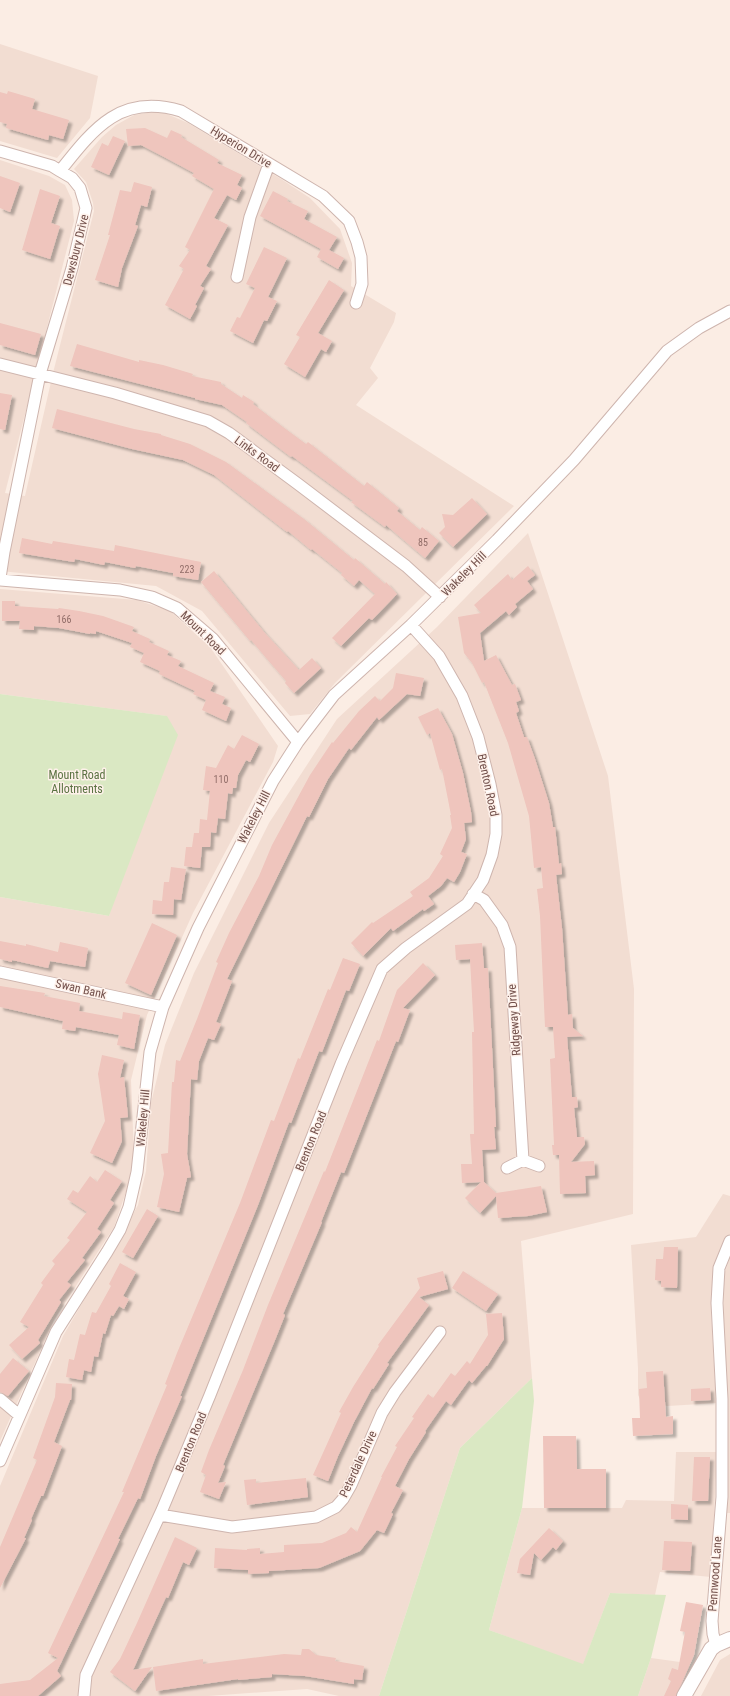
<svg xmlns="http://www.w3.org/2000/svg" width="730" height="1696" font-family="'Roboto Condensed',sans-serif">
  <defs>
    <filter id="shadow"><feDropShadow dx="3.5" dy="3.5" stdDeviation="1" flood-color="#0004"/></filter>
  </defs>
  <rect width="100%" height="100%" fill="#fbede4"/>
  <path fill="#f2ddd2" d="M0,44L98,76L90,118L57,158L0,141Z
    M160,111L188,123L281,179L310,198L340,229L352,263L351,286L396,313L394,322L370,368L378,378L356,405L514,506L335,683L310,714L290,716L202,611L156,586L0,571V160L49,176L65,185L72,200L74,221L5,493L25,496L53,373L94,211L93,203L86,182L74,169L102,137L116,125L134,115Z
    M528,533L608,776L634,989L633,1214L521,1241L532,1378L460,1448L379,1696H339L307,1689L208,1696H0V1486L63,1336L111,1254L138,1205L146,1171L151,1103L165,1045L194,973L269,823L337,719L437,627Z
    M0,589L137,600L170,611L210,647L278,746L273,762L193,913L147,1015L131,1080L134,1155L128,1186L114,1227L54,1320L0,1441V897L109,916L166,716L0,694Z
    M723,1194L730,1196V1234L718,1254L711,1310L716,1403L668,1406L642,1403L638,1395V1368L631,1245L696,1237Z
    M730,1257V1513H726L727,1413L723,1345L724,1275Z
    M676,1452H717L711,1577L660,1572L655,1595L610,1593L583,1665L489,1630L522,1508H622L626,1500L674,1501Z
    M730,1654V1696H701L720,1660Z
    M651,1658L680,1662L690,1666L675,1696H638Z"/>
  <path fill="#dae8c3" d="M0,694L167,716L178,735L109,916L0,897Z
    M532,1378L534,1401L522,1508L489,1630L583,1664L610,1593L666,1595L651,1658L638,1696H379L460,1448Z"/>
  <path fill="#efc5bd" filter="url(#shadow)" d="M8,91L35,99L32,109L69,120L63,139L49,135L48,140L6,128L7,124L0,122V92L7,94Z
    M145,128L167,138L171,130L182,135L181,137L219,160L217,163L242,175L237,185L242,188L236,200L227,195L214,218L228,225L206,266L211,269L200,286L204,288L195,305L197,306L190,319L165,305L184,269L179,266L190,250L185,247L214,189L192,176L194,173L166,158L141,145L128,146L126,129Z
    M113,136L125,141L109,175L91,167L102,143L108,146Z
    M0,176L20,183L10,212L0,208Z
    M134,182L152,187L147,207L141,205L135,225L138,226L122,268L118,287L95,280L110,235H108L120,190L131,192Z
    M40,189L60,196L51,223L60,226L50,259L22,250Z
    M273,191L288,199L287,201L308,211L304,219L337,237L329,250L344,258L338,269L317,257L321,249L260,216Z
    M264,247L287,258L268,297L277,301L267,321L264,320L253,343L230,331L237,317L240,318L255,288L246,284Z
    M329,280L344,290L318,333L332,341L326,352L321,349L305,377L284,364L300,337L296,335Z
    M0,323L41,334L35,355L0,345Z
    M77,344L139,362V360L163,365L193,374L192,376L221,382V384L242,398L243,395L254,402L253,404L283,427L306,444L308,442L364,486L367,482L399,508L397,511L420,530L422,527L439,541L425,558L386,525L385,527L366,513L351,502L353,501L292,456L291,457L246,423L247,422L222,405L195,399V398L70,366Z
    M0,393L12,395L5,430L0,429Z
    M57,409L134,429L161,434V435L190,444L226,462L304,519L354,560L355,558L385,584L386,582L397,594L372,620L369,618L341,646L332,638L375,594L359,580L354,586L341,575L342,573L312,549L311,550L288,531L287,532L214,475L183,460L132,449L52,428Z
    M472,498L487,514L453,547L439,533L445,527L442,514L453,515Z
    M22,538L52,544L53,541L114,551L115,545L201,562L198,580L173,576V573L136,566L135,568L105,562L104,565L75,559L74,562L19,553Z
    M528,566L535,575L527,581L533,589L515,604L517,607L509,615L506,611L480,633L484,661L496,655L512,685L515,684L521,700L516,702L519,711L516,713L524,737H527L535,759L549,803L553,827H555L559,864L561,863L562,874L556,875L562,928L568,1015L572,1014L573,1028L583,1036L567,1037L572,1097H577L578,1107L574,1108L577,1137H584L585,1144L571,1162L594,1161L595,1175L585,1176L586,1193L560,1194L559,1155H553L552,1145H554L550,1059L555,1058L553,1027H545L540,916L537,889L543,888L541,867L534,868L529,816L508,743L484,682L482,683L472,663L464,653L458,617L481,613L474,605L508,574L512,580Z
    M214,571L264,632L299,670L312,658L321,668L294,693L285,683L286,681L267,659L251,640L250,641L201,582Z
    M2,601H15V606L58,609L59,608L79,611L103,616L134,627L132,631L150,639L149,642L169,651L167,655L181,661L178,666L214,683L210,691L225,697L222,704L231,708L226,721L202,710L206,700L193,694L195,691L159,674L160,671L140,662L144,653L130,647L132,643L96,631V634L90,633V634L59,628L34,626V630L19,629L20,621H2Z
    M396,673L424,678L420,696L407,694L379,720L377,717L351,750L349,748L328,779L309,817L307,816L227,979L232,981L216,1022L221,1024L214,1040L208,1038L199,1061L197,1080L191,1079L187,1154L191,1177L187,1178L179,1212L157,1207L164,1174L161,1154L168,1153L172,1082H174L176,1060L180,1061L197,1019L218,963L216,962L229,933L259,876L272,845L310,775L332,742L333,743L359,711L375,696L380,701L393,688Z
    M438,708L452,734L463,773L471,812L472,822L464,823L466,839L461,852L467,854L460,872L454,882L447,878L441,886L428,896L434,904L424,911L423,909L393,931L391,928L363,956L351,943L372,922L373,923L413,896L410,892L429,878L443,856L440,854L452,828L450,815H451L442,769L440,770L430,733L427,735L418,717Z
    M242,735L259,744L250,762L246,760L238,775L236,788H233L232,794L228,793L225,819L218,818L216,833L211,832L210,847H202L200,868L184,866L186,847H192L194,833H199L200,819L207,820L210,791L203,790L206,766L216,768L228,745L234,749Z
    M171,867L186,869L181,900L174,899L173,915L152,914L153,900L162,901L164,882H169Z
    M152,923L177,935L151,995L125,983Z
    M0,941L26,946V944L58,952L60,942L88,948L85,967L50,961L48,968L12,960V962L0,959Z
    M482,943L484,968H488L496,1127H494L496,1149L482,1150L484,1182L496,1193L541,1186L547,1212L528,1216L498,1218L496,1196L480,1213L465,1198L481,1182L462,1183L461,1164H472L470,1134H474L472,1032H474L470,959L456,960L455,945Z
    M343,958L360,964L349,991L346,990L322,1052L319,1051L291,1123L289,1122L258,1205L193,1364L180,1396H182L156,1456L140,1499L138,1498L118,1539H120L57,1671L61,1676L38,1696H0V1684L30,1680L58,1658L48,1653L124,1492H122L167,1385L165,1384L177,1353L240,1203L271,1120L274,1121L298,1058L300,1059L328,989L330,990Z
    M423,963L435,975L403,1008L410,1010L398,1042L396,1041L344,1173L341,1172L321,1222H322L283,1314L285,1315L275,1340L223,1465L225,1466L218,1483L226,1482L219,1499L200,1492L206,1475L201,1472L209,1450L243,1370L268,1305L324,1171L325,1172L377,1040L379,1041L397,990Z
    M0,986L45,993L44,996L80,1003L79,1011L122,1019L123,1012L140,1015L134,1049L117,1045L119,1035L76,1027L75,1031L62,1029L63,1021L0,1007Z
    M102,1055L124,1060L120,1078L124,1077L128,1117L120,1118L122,1141L112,1163L90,1153L105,1121L98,1074Z
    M105,1170L122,1181L110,1200L114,1203L97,1229L101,1232L82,1258L85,1260L67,1282L71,1285L59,1300L61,1302L38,1340L40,1343L22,1359L9,1345L29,1327L20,1322L43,1285L41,1283L55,1264L52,1261L70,1240L67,1238L87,1212L67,1199L73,1190L78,1193L90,1176L97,1182Z
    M147,1209L158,1216L133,1258L122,1252Z
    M664,1247H678L677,1288L661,1287V1281L655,1280L656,1259H663Z
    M120,1263L136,1272L123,1296L129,1299L124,1309L119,1306L113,1316L111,1315L105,1334L103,1333L98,1357L94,1356L91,1372L84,1370L82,1380L66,1377L69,1359L74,1360L80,1334L85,1335L92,1312L96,1313L111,1286L109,1284Z
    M443,1271L448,1289L419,1297L429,1305L387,1363L389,1364L373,1389L372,1388L354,1422L338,1456L328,1481L313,1475L341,1413L339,1412L353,1387L379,1346L378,1345L420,1288L417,1278Z
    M463,1271L498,1294L486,1311L452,1288Z
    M502,1313L504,1339L487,1366H486L472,1383L469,1380L451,1405L446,1401L425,1431L426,1432L409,1459L395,1486L403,1490L391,1513L393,1514L384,1533L377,1530L360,1551L319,1568L269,1571V1573L248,1574V1570L214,1568L215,1548L247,1550V1549L260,1548V1554L284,1552V1545L322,1543L346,1533L351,1527L357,1532L382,1477H381L397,1447L395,1446L414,1418L412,1417L428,1394L433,1398L451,1373L455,1376L467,1361L470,1364L488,1335L486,1314Z
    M13,1358L29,1371L8,1396L0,1392V1374Z
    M663,1371L666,1417L673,1416V1434L633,1436L632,1418H640L639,1389L647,1388L646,1372Z
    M56,1383L72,1384L71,1400H70L54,1442L62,1446L43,1496H41L31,1519L32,1520L24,1538H26L0,1588V1547L37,1460L33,1458L55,1397Z
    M710,1388L711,1400L691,1401V1389Z
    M543,1436H576L577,1469H606V1508H544Z
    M694,1457H710L708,1501H692Z
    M306,1478L308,1497L247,1505L244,1480L256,1479V1483Z
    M671,1504L688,1505V1520L671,1519Z
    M549,1528L563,1541L556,1550L553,1547L541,1560L534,1553L530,1575L517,1573L520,1559Z
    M175,1537L197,1548L189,1565L183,1562L168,1598L166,1597L133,1670L152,1667L135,1691L110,1672L120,1659L137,1623Z
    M664,1541L692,1542L690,1571L662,1570Z
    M686,1602L703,1605L694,1655L676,1696H664L671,1681L668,1679L672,1668L678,1670L685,1632L680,1631Z
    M302,1649H309L316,1655L336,1658L335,1661L364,1666L362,1680L354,1679V1684L305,1676L272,1674V1677L238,1680V1679L156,1691L153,1667L203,1659V1664L284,1654L301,1655Z"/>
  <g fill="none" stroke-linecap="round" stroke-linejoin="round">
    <g stroke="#ceb5ae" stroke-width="13">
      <path id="minor" d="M0,151L52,166L60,171L72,178L80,188L86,208L72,268L40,374L4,552L0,578
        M60,171C94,128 121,93 181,111L323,196L349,221L357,242L361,257L362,284L356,303
        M237,277L250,217L269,164
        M0,364L115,393L208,421L229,433L298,484L406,566L440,597
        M0,580L120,590L152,597L177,608L213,639L298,742
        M473,894L484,900L502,925L510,947L523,1160
        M0,972L163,1007
        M507,1168L523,1160L539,1166
        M0,1399L19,1415
        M0,1461L56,1332L107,1252L120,1230L129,1207L137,1172L150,1052L163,1007L198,928L273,781L298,742L334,695L411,625L497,540L574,460L667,351L699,328L730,311
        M160,1515L232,1527L316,1517L336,1507L343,1499L351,1485L382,1413L395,1392L440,1332
        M716,1645L713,1634L712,1621L722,1497V1399L717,1303L719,1268L730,1241
        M84,1696L86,1675L162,1510L210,1395L341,1064L382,969L406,948L467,904L483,880L492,855L496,834V815L490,784L478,737L462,696L439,656L411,625"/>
    </g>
    <g stroke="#ceb5ae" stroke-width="16">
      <path id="tertiary" d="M684,1696L711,1649L716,1645L730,1639"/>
    </g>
    <use href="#minor" stroke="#fff" stroke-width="11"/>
    <use href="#tertiary" stroke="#fff" stroke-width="14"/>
  </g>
  <g text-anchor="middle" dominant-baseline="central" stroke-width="3" stroke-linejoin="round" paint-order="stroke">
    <g font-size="10" fill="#916d68">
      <text x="423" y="542">85</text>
      <text x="187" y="569">223</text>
      <text x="64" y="619">166</text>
      <text x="221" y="779">110</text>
    </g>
    <g font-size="12" fill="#72504b" stroke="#fef1ea">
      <text transform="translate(241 147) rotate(31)">Hyperion Drive</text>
      <text transform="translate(76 250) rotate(-76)">Dewsbury Drive</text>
      <text transform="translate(257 454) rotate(36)">Links Road</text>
      <text transform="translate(464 574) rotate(-45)">Wakeley Hill</text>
      <text transform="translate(203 633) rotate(44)">Mount Road</text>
      <text transform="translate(488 785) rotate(78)">Brenton Road</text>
      <text transform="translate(254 817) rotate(-63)">Wakeley Hill</text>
      <text transform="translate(81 989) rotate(13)">Swan Bank</text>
      <text transform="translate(514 1020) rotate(-94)">Ridgeway Drive</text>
      <text transform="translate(143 1118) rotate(-85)">Wakeley Hill</text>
      <text transform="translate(311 1141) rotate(-68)">Brenton Road</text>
      <text transform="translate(191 1442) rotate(-68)">Brenton Road</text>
      <text transform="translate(358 1464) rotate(-65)">Peterdale Drive</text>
      <text transform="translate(715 1574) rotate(-86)">Pennwood Lane</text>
    </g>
    <g font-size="12" fill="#5a7241" stroke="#fef1ea">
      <text x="77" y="775">Mount Road<tspan x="77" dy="14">Allotments</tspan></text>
    </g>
  </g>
</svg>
